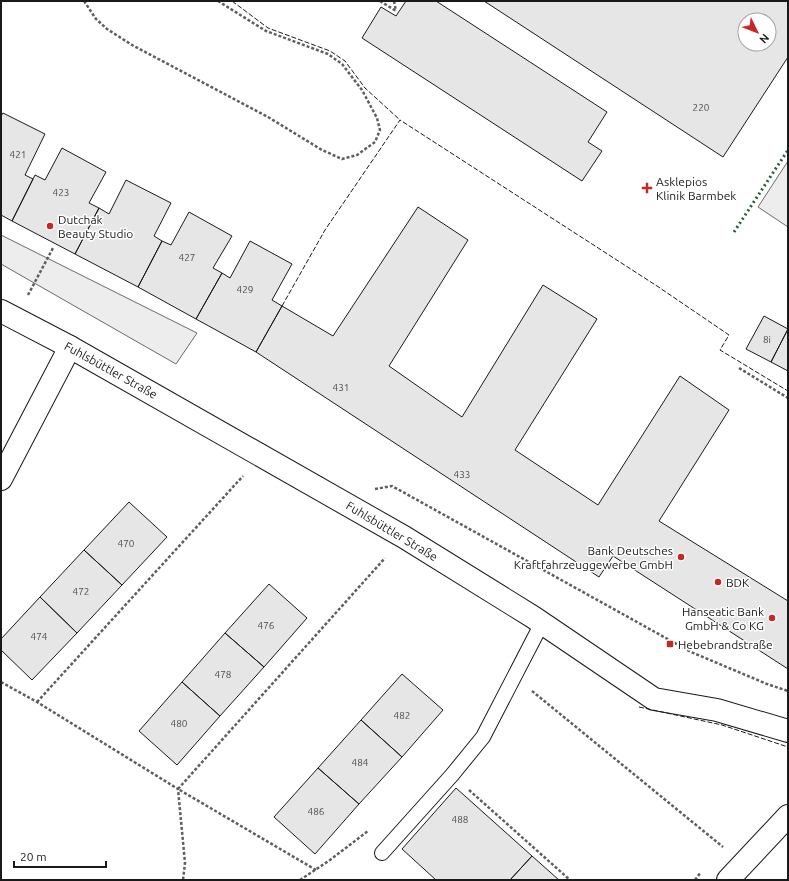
<svg xmlns="http://www.w3.org/2000/svg" width="789" height="881" font-family="Ubuntu,sans-serif">
  <rect width="100%" height="100%" fill="#fff"/>
  <path fill="#ededed" stroke="#6a6a6a" d="M788,161V227L758,207Z
    M1,235L197,333L176,364L1,264Z"/>
  <path fill="#e6e6e6" stroke="#1a1a1a" fill-rule="evenodd" d="M406,1H436L607,112L588,142L602,151L582,181L362,38L381,7L396,16Z
    M484,1H788V57L723,157ZM745,20H769V44H745Z
    M3,113L45,134L25,175L33,179L12,221L1,215V116Z
    M62,148L106,172L89,203L99,208L75,254L12,221L35,175L45,180Z
    M126,180L171,203L154,236L162,241L138,287L75,254L99,208L109,214Z
    M418,207L468,240L389,366L462,417L543,285L597,319L515,450L598,505L680,376L729,410L659,521L788,601V669L613,556L599,577L256,352L282,306L333,336Z
    M189,212L232,236L213,268L222,273L196,319L138,287L162,241L171,245Z
    M250,241L292,264L272,300L282,306L256,352L196,319L222,273L230,278Z
    M764,316L788,329L771,362L746,349Z
    M788,329V371L771,362Z
    M129,502L167,537L122,585L84,550Z
    M84,550L122,585L77,633L40,597Z
    M269,584L307,618L264,667L225,633Z
    M40,597L77,633L32,680L1,650V639Z
    M225,633L264,667L220,716L182,682Z
    M402,674L443,710L402,757L361,720Z
    M182,682L220,716L177,765L139,731Z
    M361,720L402,757L359,804L318,768Z
    M318,768L359,804L315,854L274,817Z
    M456,788L532,856L510,880H436L402,849Z
    M532,856L559,880H510Z"/>
  <g fill="none" stroke-linecap="round" stroke-linejoin="round">
    <g stroke="#1a1a1a" stroke-width="16">
      <path id="lane" d="M382,853L452,775L483,737L542,623"/>
    </g>
    <g stroke="#1a1a1a" stroke-width="24">
      <path id="street" d="M1,479L70,347"/>
    </g>
    <g stroke="#1a1a1a" stroke-width="24">
      <path id="secondary" d="M1,311L70,347L404,537L533,617L654,699L717,710L788,731
        M728,880L788,816"/>
    </g>
    <path stroke="#5f5f5f" stroke-width="2.5" stroke-dasharray="3 2" stroke-linecap="butt" d="M84,1L96,19L107,29L132,45L268,117L322,150L342,159L357,155L375,142L380,130L377,118L362,90L342,64L328,54L266,31L218,1
      M380,1L396,11
      M394,1L396,11
      M28,295L53,248
      M739,368L788,398
      M375,489L392,486L691,652L767,684L788,691
      M1,682L37,702L178,789L185,863L183,880
      M532,691L723,847
      M37,702L243,476
      M469,790L570,880
      M316,870L178,789L385,558
      M300,880L330,860L368,831
      M695,880L701,872"/>
    <use href="#lane" stroke="#fff" stroke-width="14"/>
    <use href="#street" stroke="#fff" stroke-width="22"/>
    <use href="#secondary" stroke="#fff" stroke-width="22"/>
    <path stroke="#2b5a34" stroke-width="3" stroke-dasharray="2 3" stroke-linecap="butt" d="M734,232L788,150"/>
    <path stroke="#1a1a1a" stroke-width="1" stroke-dasharray="5 2" stroke-linecap="butt" d="M232,1L268,28L330,51L345,61L365,88L400,120
      M282,306L325,230L400,120L657,286L729,335L720,350L788,391
      M639,707L722,725L788,747"/>
  </g>
  <g fill="#c62828" stroke="#fff" stroke-width="1.5">
    <path d="M645 182h4v4h4v4h-4v4h-4v-4h-4v-4h4z"/>
    <circle cx="50" cy="226" r="4"/>
    <circle cx="681" cy="557" r="4"/>
    <circle cx="718" cy="582" r="4"/>
    <circle cx="772" cy="618" r="4"/>
    <rect x="666" y="640" width="8" height="8" rx="2"/>
  </g>
  <g text-anchor="middle" dominant-baseline="central" stroke-width="3" stroke-linejoin="round" paint-order="stroke">
    <g font-size="10" fill="#4d4d4d">
      <text x="701" y="107">220</text>
      <text x="18" y="154">421</text>
      <text x="61" y="192">423</text>
      <text x="187" y="257">427</text>
      <text x="245" y="289">429</text>
      <text x="767" y="339">8i</text>
      <text x="341" y="387">431</text>
      <text x="462" y="474">433</text>
      <text x="126" y="543">470</text>
      <text x="81" y="591">472</text>
      <text x="266" y="625">476</text>
      <text x="39" y="636">474</text>
      <text x="223" y="674">478</text>
      <text x="402" y="715">482</text>
      <text x="179" y="723">480</text>
      <text x="360" y="762">484</text>
      <text x="316" y="811">486</text>
      <text x="460" y="819">488</text>
    </g>
    <g font-size="12" fill="#1a1a1a" stroke="#fff" text-anchor="start">
      <text x="656" y="181">Asklepios<tspan x="656" dy="14">Klinik Barmbek</tspan></text>
      <text x="58" y="219">Dutchak<tspan x="58" dy="14">Beauty Studio</tspan></text>
      <text x="673" y="550" text-anchor="end">Bank Deutsches<tspan x="673" dy="14">Kraftfahrzeuggewerbe GmbH</tspan></text>
      <text x="726" y="582">BDK</text>
      <text x="764" y="611" text-anchor="end">Hanseatic Bank<tspan x="764" dy="14">GmbH &amp; Co KG</tspan></text>
      <text x="678" y="644">Hebebrandstraße</text>
    </g>
    <g font-size="12" fill="#1a1a1a" stroke="#fff">
      <text transform="translate(111 370) rotate(29)">Fuhlsbüttler Straße</text>
      <text transform="translate(392 531) rotate(31)">Fuhlsbüttler Straße</text>
    </g>
  </g>
  <rect width="789" height="881" fill="none" stroke="#1a1a1a" stroke-width="4"/>
  <g transform="translate(757 32) rotate(133)"><circle r="19" fill="#ffffff" stroke="#a3a3a3"/>
  <path d="M0-3L7 15L0 10L-7 15Z" fill="#c62828"/>
  <text y="-6" font-size="11" font-weight="bold" text-anchor="middle" fill="#1a1a1a">N</text>
  </g>
  <path d="M14 861v6h92v-6" fill="none" stroke="#1a1a1a" stroke-width="2"/>
  <text x="20" y="861" font-size="12" fill="#1a1a1a" stroke="#ffffff" stroke-width="3" paint-order="stroke">20 m</text>
</svg>
